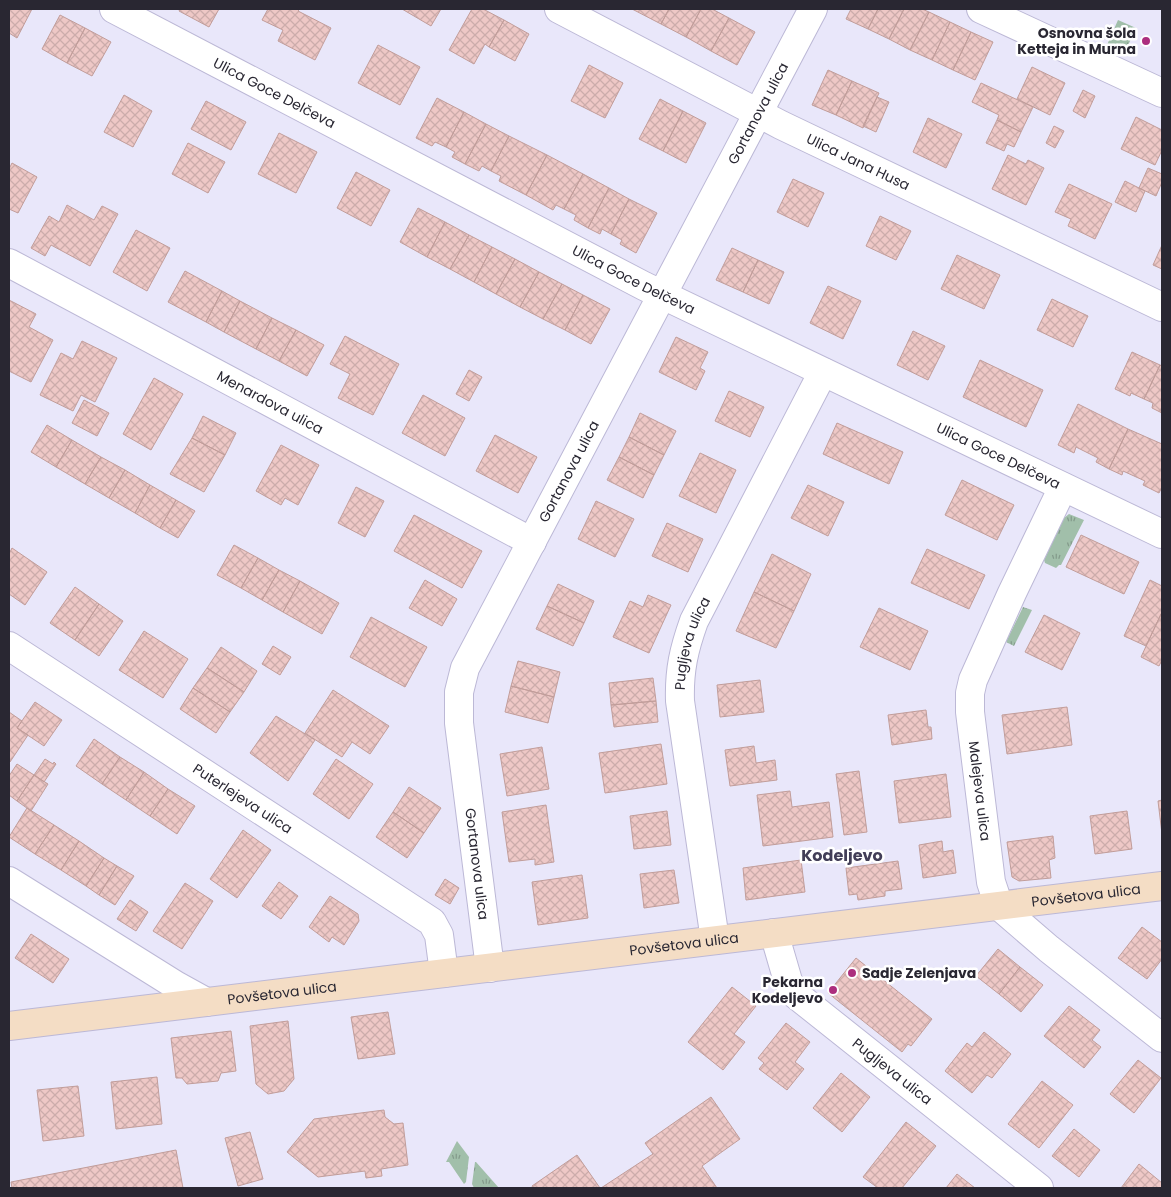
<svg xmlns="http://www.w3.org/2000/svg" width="1171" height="1197" font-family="Poppins,sans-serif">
  <defs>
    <pattern id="grass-tufts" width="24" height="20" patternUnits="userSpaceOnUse" patternTransform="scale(1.25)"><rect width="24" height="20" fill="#a1bfaa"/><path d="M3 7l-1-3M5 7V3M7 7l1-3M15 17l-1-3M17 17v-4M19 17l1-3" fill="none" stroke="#839b8b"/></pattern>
    <pattern id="building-cross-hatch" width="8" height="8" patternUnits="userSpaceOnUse" patternTransform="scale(1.25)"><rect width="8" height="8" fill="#eec8c6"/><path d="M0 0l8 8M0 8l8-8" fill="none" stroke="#ccacab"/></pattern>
  </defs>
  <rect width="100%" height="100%" fill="#e9e7fa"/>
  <path fill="url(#grass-tufts)" d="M1118,20L1136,28L1124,54L1107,45Z
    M1069,514L1084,520L1061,565H1059L1056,568L1045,563L1044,560L1064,518Z
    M1023,607L1032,610L1014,646L1006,642Z
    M457,1141L469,1157L466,1182L464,1184L449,1162H446Z
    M475,1162H476L499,1188H474L472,1184Z"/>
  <path fill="url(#building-cross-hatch)" stroke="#c19d9a" d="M9,9H32L17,38L9,33Z
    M180,9H219L209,27L179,11Z
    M268,9H300L298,11L331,28L315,60L278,41L283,30L262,20Z
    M402,9H441L431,26Z
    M472,9H483L504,20L489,47L485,44L474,64L449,50Z
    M632,9H669L661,24Z
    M669,9H701L686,37L661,24Z
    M701,9H712L729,18L711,51L686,37Z
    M851,9H878L868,29L846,19Z
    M878,9H904L889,39L868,29Z
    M904,9H922L929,12L910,50L889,39Z
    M929,12L950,22L932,60L910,50Z
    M60,15L85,28L67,63L42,49Z
    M729,18L755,32L737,65L711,51Z
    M504,20L529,34L515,61L489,47Z
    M950,22L971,32L953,70L932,60Z
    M85,28L111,42L92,76L67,63Z
    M971,32L993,42L975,80L953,70Z
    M378,45L420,67L400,105L358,83Z
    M589,65L623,83L605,118L571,101Z
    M1032,67L1065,83L1050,115L1017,99Z
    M828,70L852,81L836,115L812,105Z
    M852,81L879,93L863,128L836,115Z
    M981,83L1033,107L1021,132L997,120L999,115L972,102Z
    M1083,90L1095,96L1085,118L1073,111Z
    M124,95L152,111L133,147L104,132Z
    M877,97L889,102L876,132L863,126Z
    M437,98L464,112L446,147L435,142L432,146L416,138Z
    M660,99L683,111L663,151L639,139Z
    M206,101L246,122L231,150L191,129Z
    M683,111L706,123L686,163L663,151Z
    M464,112L486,124L465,164L452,157L455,152L446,147Z
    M1136,117L1162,130V150L1155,165L1121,149Z
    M928,118L962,134L946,168L913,152Z
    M997,120L1021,132L1014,147L1007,144L1004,151L986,143Z
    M486,124L509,136L491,171L482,166L479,171L465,164Z
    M1054,126L1064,131L1055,148L1046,143Z
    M279,133L317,152L296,193L258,174Z
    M509,136L547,155L526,195L499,181L501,176L491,171Z
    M188,143L225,162L208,193L172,174Z
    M547,155L583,174L564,209L556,205L553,210L526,195Z
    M1008,155L1026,164L1028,160L1044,168L1026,205L992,189Z
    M12,163L37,177L18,213L9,209V169Z
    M1148,168L1162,174V182L1156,196L1139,188Z
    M356,172L390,190L371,226L337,208Z
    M583,174L609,188L588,228L574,220L576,215L564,209Z
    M793,179L824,193L808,227L777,212Z
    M1125,181L1145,191L1136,212L1115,202Z
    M1069,184L1112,204L1095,239L1068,226L1071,219L1055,212Z
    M609,188L629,199L611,234L602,229L600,234L588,228Z
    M629,199L657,213L636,253L620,244L622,240L611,234Z
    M67,205L94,220L102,206L118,214L90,266L51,245L45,256L31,248L49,216L59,222Z
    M418,208L445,222L427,257L400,242Z
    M880,216L911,231L896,260L866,246Z
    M445,222L469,235L450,269L427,257Z
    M136,230L170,248L147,291L113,272Z
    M469,235L492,247L474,282L450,269Z
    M1162,245V269L1153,265Z
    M492,247L515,259L496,294L474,282Z
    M732,248L758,260L743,292L716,280Z
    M957,255L1000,275L984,309L941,289Z
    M515,259L539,272L520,307L496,294Z
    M758,260L784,272L769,304L743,292Z
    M185,271L222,291L206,322L168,302Z
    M539,272L562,284L543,319L520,307Z
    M562,284L583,295L565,330L543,319Z
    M828,286L861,301L843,339L810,323Z
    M222,291L240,301L224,332L206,322Z
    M583,295L610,309L591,344L565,330Z
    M1052,299L1088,316L1073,347L1037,330Z
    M9,300L36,314L29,327L53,340L31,382L9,371Z
    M240,301L272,318L256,349L224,332Z
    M272,318L296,330L279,361L256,349Z
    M296,330L324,345L307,376L279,361Z
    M913,331L945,346L928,380L897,365Z
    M345,336L399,364L373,415L338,398L350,374L330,364Z
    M676,337L708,352L700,368L705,371L696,390L659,372Z
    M82,341L117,358L95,402L81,395L73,411L40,395L61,353L73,359Z
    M1132,352L1160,365L1144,399L1131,393L1130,396L1115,389Z
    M980,360L1043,390L1026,427L963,397Z
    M1160,365L1162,366V413L1152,408L1153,403L1144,399Z
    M469,370L482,377L469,401L456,394Z
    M154,378L183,394L151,450L123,434Z
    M729,391L764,407L750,437L715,421Z
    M423,395L465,418L445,456L402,433Z
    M84,400L109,413L97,436L72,423Z
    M1078,404L1128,429L1109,469L1096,462L1098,458L1076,447L1074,453L1058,445Z
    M640,413L676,431L664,455L629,437Z
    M203,416L236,433L225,455L192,438Z
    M837,423L903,452L889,484L823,454Z
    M47,425L72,440L56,467L31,452Z
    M1128,429L1162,444V487L1159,493L1143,485L1145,481L1123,471L1122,475L1109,469Z
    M495,435L537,457L518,493L476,471Z
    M629,437L664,455L654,475L619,457Z
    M192,438L225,455L204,492L170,474Z
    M72,440L101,457L85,484L56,467Z
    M281,445L319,465L298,505L285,498L281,505L256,491Z
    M700,453L736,470L716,513L679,496Z
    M101,457L125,470L109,498L85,484Z
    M619,457L654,475L643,498L607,480Z
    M125,470L150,485L135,513L109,498Z
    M962,480L1014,505L997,540L945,515Z
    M150,485L176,500L160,528L135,513Z
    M808,485L844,502L828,536L791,518Z
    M356,487L384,501L365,537L338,523Z
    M176,500L195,511L178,538L160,528Z
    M596,501L634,519L615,557L578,539Z
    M414,515L482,551L462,588L394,551Z
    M667,523L703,539L688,572L652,556Z
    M1081,535L1139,562L1124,594L1066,567Z
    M234,545L258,558L241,588L217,575Z
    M12,548L47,572L25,605L9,594V554Z
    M927,549L985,575L969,609L911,583Z
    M772,554L811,574L794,611L754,592Z
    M258,558L279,570L262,600L241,588Z
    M279,570L300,581L283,612L262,600Z
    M425,580L457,599L442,626L409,608Z
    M1150,580L1162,586V612L1146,646L1124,636Z
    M300,581L339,603L322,634L283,612Z
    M558,584L594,601L584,623L547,606Z
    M75,587L99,604L75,640L50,623Z
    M754,592L794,611L776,648L736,631Z
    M648,595L671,605L649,653L613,637L630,601L643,607Z
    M99,604L123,621L99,656L75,640Z
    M547,606L584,623L573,646L536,629Z
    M879,608L928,631L910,670L860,647Z
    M1161,614L1162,660L1159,666L1141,657Z
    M1044,615L1080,633L1062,670L1025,652Z
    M371,617L427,647L405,687L350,657Z
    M144,631L188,659L163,698L119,670Z
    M273,646L291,657L280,675L262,664Z
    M221,647L257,671L244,692L207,668Z
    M518,661L560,672L554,697L511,686Z
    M207,668L244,692L230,712L193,688Z
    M653,678L656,701L611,705L609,683Z
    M760,680L764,712L720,717L717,685Z
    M511,686L554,697L548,723L505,712Z
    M193,688L230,712L216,733L180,709Z
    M333,690L389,726L370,754L352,742L342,757L305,733Z
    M656,701L658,722L614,727L611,705Z
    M35,702L62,720L44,746L17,728Z
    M1067,707L1072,745L1007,754L1002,715Z
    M926,710L928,727H931L932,739L892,745L888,715Z
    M9,712L22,721L17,728L28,735L10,762L9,761Z
    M276,716L315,740L288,781L250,753Z
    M94,739L120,757L102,784L76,766Z
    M661,744L667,784L605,793L599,753Z
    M754,746L756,763L775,760L777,780L730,786L725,750Z
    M542,747L549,789L507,796L500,754Z
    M120,757L144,772L126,800L102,784Z
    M45,759L53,764L54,762L56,764L44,782L34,775Z
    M336,759L373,784L349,819L313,794Z
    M17,764L34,775L17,801L9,795V776Z
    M859,771L867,832L844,835L836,774Z
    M144,772L168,789L150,816L126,800Z
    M946,774L951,817L899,823L894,781Z
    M34,775L48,784L31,811L17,801Z
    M409,787L441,808L424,833L393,812Z
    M168,789L195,806L177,834L150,816Z
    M790,791L792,807L829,802L833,837L763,846L757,795Z
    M1162,800V834L1158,801Z
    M546,805L554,862L535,865V859L509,862L502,812Z
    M27,808L54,825L35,854L9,837Z
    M667,811L671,845L634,849L630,816Z
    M1127,811L1132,849L1095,854L1090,816Z
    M393,812L424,833L407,858L376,837Z
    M54,825L79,841L61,870L35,854Z
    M243,830L271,850L237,898L210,879Z
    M1053,836L1055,858L1049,860L1051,878L1019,881L1012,877L1007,842Z
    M79,841L104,858L86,886L61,870Z
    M942,841L943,852L953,850L956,873L923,878L919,845Z
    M104,858L117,866L99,895L86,886Z
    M801,860L805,892L746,900L743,868Z
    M898,861L902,889L885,891V896L858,900L857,894L849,895L846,868Z
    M117,866L134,876L115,905L99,895Z
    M674,870L679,903L644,908L640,874Z
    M582,875L588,918L538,925L532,882Z
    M445,879L459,888L450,904L435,895Z
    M279,882L298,896L281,919L262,906Z
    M185,883L213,901L182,949L153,931Z
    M330,896L358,914L359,921L344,945L332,937L329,942L309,927Z
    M130,900L148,912L136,931L117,919Z
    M1142,927L1162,942V959L1147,979L1118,958Z
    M31,934L69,959L53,983L15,958Z
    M998,949L1020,967L999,994L976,976Z
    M856,958L932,1019L911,1046L908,1044L902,1052L828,993Z
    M1020,967L1043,985L1021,1012L999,994Z
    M732,987L756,1006L734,1034L745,1042L723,1070L688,1042Z
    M1069,1006L1100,1030L1092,1040L1101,1047L1084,1068L1044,1036Z
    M388,1012L395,1054L358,1059L351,1017Z
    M288,1021L294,1079L284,1091L268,1094L256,1084L250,1026Z
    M786,1023L810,1042L795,1062L804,1069L787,1090L759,1069L764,1063L758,1058Z
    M231,1031L236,1071L221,1073L218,1081L187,1084L182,1078H176L171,1038Z
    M984,1032L1011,1054L992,1078L987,1075L972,1093L945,1071L967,1043L972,1047Z
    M1138,1060L1161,1078L1134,1113L1110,1094Z
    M841,1073L870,1097L842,1132L813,1108Z
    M157,1077L162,1124L116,1129L111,1082Z
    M1042,1081L1073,1105L1039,1148L1008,1124Z
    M78,1086L84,1136L43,1141L37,1090Z
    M711,1097L740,1139L702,1166L717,1188H601L653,1154L645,1143Z
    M384,1110L385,1117L394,1124L403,1123L408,1165L381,1169L382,1176L366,1178L365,1171L318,1177L287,1152L314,1119Z
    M906,1122L936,1146L902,1188H878L863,1177Z
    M1074,1129L1100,1150L1079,1177L1052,1156Z
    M250,1132L263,1179L238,1186L225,1138Z
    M176,1150L183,1188H12L11,1182Z
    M577,1155L600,1188H533L532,1186Z
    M1139,1164L1162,1183V1188H1121Z
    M957,1174L975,1188H946Z"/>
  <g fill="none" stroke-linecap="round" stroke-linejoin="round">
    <g stroke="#bcb8d6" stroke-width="30">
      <g id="street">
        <path id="s1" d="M114,9L644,286L1162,534"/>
        <path id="s2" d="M559,9L781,125L1162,307"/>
        <path d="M981,9L1162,93"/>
        <path id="s3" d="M9,263L532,542"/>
        <path id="s4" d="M1063,487L1012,593L973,680L970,693V712L991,882L999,906L1049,949L1162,1038"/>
        <path id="s5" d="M9,646L432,922L439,935L444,973"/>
        <path d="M9,881L177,986L206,1002"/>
        <path id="s6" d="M774,933L788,981L795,994L1039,1188"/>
        <path id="s7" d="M715,940L680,701C679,670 684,649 694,621L823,372"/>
        <path id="s8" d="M490,968L459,723V692L465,668L813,9"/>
      </g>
    </g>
    <g stroke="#bcb8d6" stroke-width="30">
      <g id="secondary">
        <path id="s9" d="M9,1026L1162,886"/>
      </g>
    </g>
    <use href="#street" stroke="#fff" stroke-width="28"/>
    <use href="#secondary" stroke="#f4ddc5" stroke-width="28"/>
  </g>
  <g fill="#ac2e7e" stroke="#fff" stroke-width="2">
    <circle cx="1146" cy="41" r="5"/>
    <circle cx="852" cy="973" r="5"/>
    <circle cx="833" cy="990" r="5"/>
  </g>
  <g text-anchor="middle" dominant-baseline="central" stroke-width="5" stroke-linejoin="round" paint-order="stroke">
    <g font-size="14" font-weight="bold" fill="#292732" stroke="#fff" text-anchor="end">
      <text x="1136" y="33">Osnovna šola<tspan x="1136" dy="16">Ketteja in Murna</tspan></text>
      <text x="862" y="973" text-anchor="start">Sadje Zelenjava</text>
      <text x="823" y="982">Pekarna<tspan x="823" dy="16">Kodeljevo</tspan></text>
    </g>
    <g font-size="14" fill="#292732" stroke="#fff">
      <text stroke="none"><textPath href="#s1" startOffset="181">Ulica Goce Delčeva</textPath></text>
      <text stroke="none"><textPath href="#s8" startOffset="930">Gortanova ulica</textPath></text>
      <text stroke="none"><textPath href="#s2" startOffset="336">Ulica Jana Husa</textPath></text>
      <text stroke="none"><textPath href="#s1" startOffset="586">Ulica Goce Delčeva</textPath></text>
      <text stroke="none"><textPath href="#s3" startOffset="296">Menardova ulica</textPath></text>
      <text stroke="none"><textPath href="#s1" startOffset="991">Ulica Goce Delčeva</textPath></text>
      <text stroke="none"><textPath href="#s8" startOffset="525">Gortanova ulica</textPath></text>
      <text stroke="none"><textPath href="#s7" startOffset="301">Pugljeva ulica</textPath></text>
      <text stroke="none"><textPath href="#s4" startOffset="325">Malejeva ulica</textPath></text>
      <text stroke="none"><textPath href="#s5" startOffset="279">Puterlejeva ulica</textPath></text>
      <text transform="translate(477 864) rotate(83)">Gortanova ulica</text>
      <text stroke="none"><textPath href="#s9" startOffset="1085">Povšetova ulica</textPath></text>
      <text stroke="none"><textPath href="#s9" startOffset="680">Povšetova ulica</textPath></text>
      <text stroke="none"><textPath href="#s9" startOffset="275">Povšetova ulica</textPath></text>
      <text stroke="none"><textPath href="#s6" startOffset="189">Pugljeva ulica</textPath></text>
    </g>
    <g font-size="16" font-weight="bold" fill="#423e57" stroke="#fff">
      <text x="842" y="855">Kodeljevo</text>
    </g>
  </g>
  <rect width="1171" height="1197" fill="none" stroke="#292732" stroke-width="20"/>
</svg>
